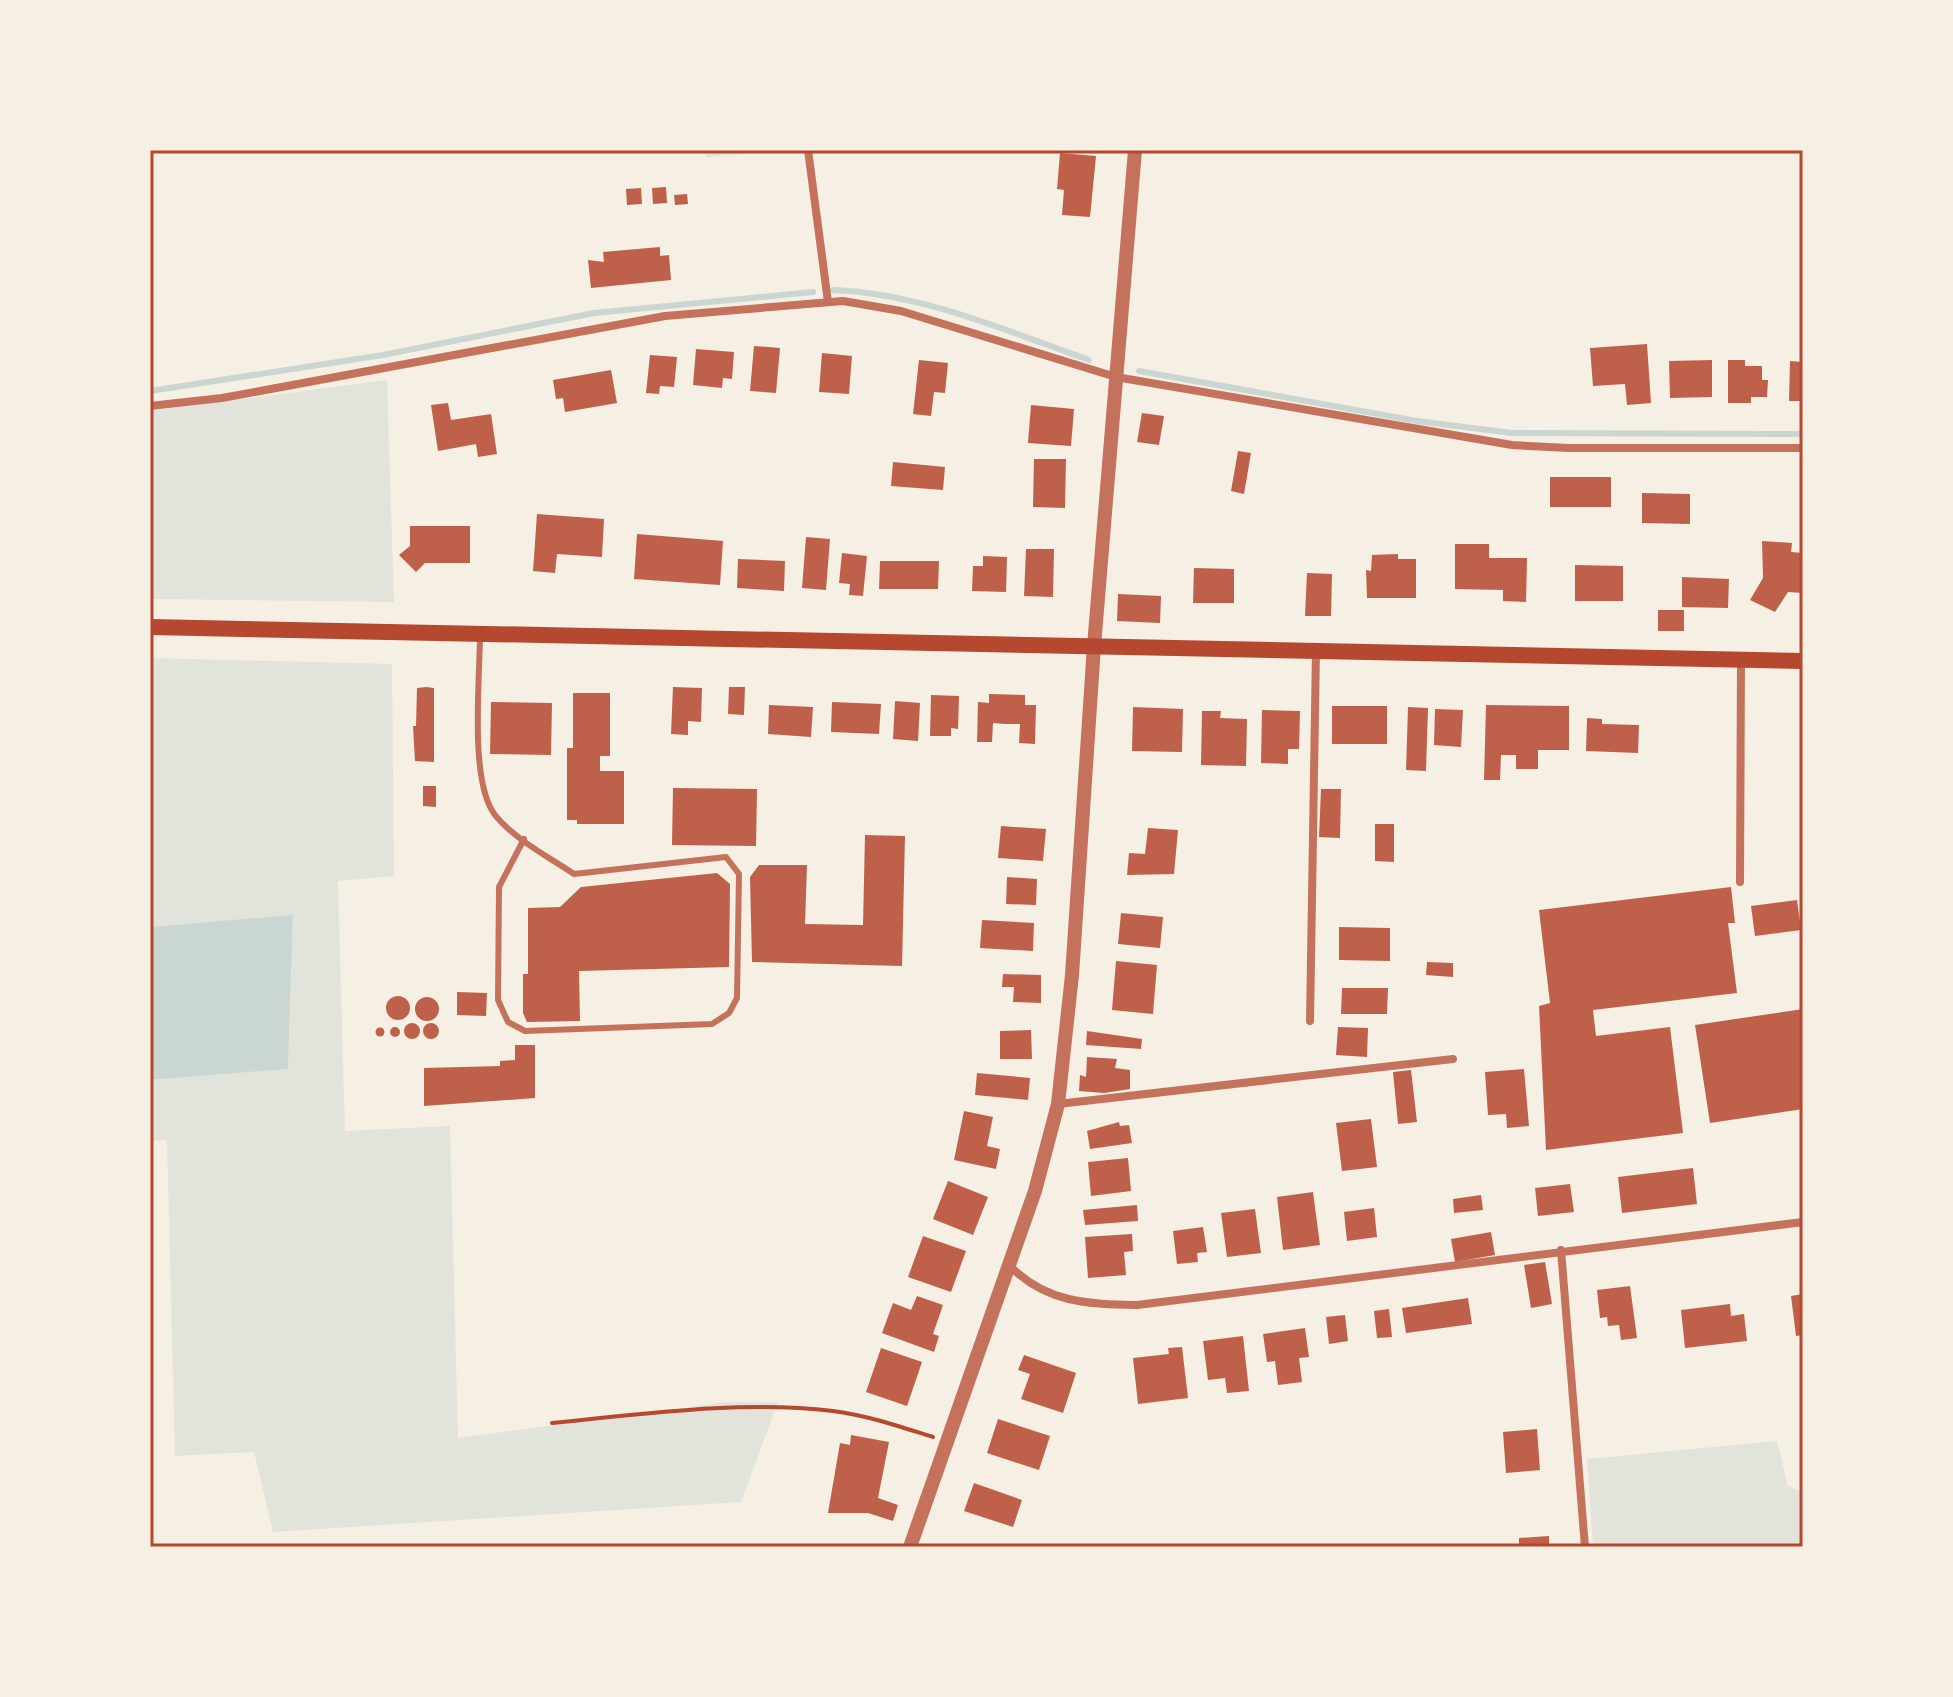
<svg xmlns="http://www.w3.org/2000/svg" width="1953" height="1697" font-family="'IBM Plex Sans',sans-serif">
  <rect width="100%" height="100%" fill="#f6efe4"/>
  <path fill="#e2e4dc" d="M705,150H784L706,157Z
    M387,380L394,602L150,599V411Z
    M150,658L392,664L394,876L338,881L345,1131L450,1126L458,1438L727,1402H778L741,1502L273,1532L254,1452L175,1456L167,1140L150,1141V1080L288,1069L293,916L150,927Z
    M1777,1441L1788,1486L1803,1492V1547H1593L1587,1459Z"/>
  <path fill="#c9d6d2" d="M293,915L288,1069L150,1080V927Z"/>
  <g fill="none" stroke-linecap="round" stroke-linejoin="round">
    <path stroke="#c9d6d2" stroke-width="6" d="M833,290C920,293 1007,331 1089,360
      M1139,371L1417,421L1512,433L1803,434
      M150,391L383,355L594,313L813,292"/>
  </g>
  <path fill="#bf614a" d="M1060,153L1096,156L1090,217L1062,215L1064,190L1057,189Z
    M666,187L667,203L653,204L652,188Z
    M641,188L642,204L627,205L626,189Z
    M687,194L688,204L675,205L674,195Z
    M660,247V256L669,255L671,280L591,288L588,260L604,262L603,252Z
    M1647,344L1651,403L1627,405L1625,384L1593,386L1590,348Z
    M754,346L780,348L776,393L750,391Z
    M696,349L734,352L732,379L723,378L722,388L693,385Z
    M822,353L852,356L849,394L819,392Z
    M650,355L677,357L674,387L660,386L659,394L646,393Z
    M919,360L948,363L945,393L934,392L931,416L913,414Z
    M1712,360V397L1670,398L1669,361Z
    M1728,360H1745V366H1762V380H1768L1767,397H1751V403H1728Z
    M1790,361L1803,362V401H1789Z
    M611,370L617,403L565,412L563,398L556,399L553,380Z
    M448,403L451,420L491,414L497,454L478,457L476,444L438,451L431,405Z
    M1031,405L1074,409L1071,446L1028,443Z
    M1142,413L1164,416L1159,445L1137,442Z
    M1238,451L1251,453L1244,494L1231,491Z
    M1034,459H1066L1065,508L1033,507Z
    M893,462L945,467L943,490L891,486Z
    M1550,477H1611V507H1550Z
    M1642,493L1690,494V524L1642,523Z
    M537,514L604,519L602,557L557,554L555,573L533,571Z
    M410,526H470V563H425L416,572L399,555L410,546Z
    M637,534L723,541L720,585L634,579Z
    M806,537L830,539L826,590L802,588Z
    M1762,541L1792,543L1791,552L1803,553V593L1788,592L1775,612L1750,600L1763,578Z
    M1455,544H1489V558H1527L1526,602L1503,601V590L1455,589Z
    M1026,549H1054L1053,597L1024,596Z
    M842,553L867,556L863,596L849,595L850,584L839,583Z
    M1398,554V559H1416V598H1367L1366,570L1371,571L1372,555Z
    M983,556L1007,557L1006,592L972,591L973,566H983Z
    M738,559L785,561L784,591L737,588Z
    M880,561H939L938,589H879Z
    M1575,565L1623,566V601H1575Z
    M1194,568L1234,569V603H1193Z
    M1307,573L1332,574L1331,616H1305Z
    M1682,577L1729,579L1728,608L1682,607Z
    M1118,594L1161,596L1160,623L1117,621Z
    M1658,610H1684V631H1658Z
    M426,687L434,688V762L415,761L413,726H416L417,688Z
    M673,687L702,688L701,722L688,721V735L671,734Z
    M729,687H745L744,715L728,714Z
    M573,693H610V756H600V771H624V824H577V820H567V748H573Z
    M989,694L1025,695V705H1036L1035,744L1019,743L1020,724H1005L993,723L992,742H977L978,702L989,703Z
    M931,695L959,696L958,729L951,728V736H930Z
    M895,701L920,703L918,741L893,739Z
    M491,702L552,703L551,755L490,754Z
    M832,702L881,704L879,734L831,732Z
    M769,705L813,707L811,737L768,734Z
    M1486,705L1569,706V750H1538V769H1516V755H1501L1500,780H1484Z
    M1332,706H1387V744H1332Z
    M1133,707L1183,709L1182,752L1132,751Z
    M1408,707L1428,708L1426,771L1406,770Z
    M1435,709L1463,710L1461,747L1434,745Z
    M1262,710L1300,711L1299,749H1288V764L1261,763Z
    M1202,711H1221L1220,718L1247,719L1246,766L1201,765Z
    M1587,718L1602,719V724L1639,725L1638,753L1586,751Z
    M423,786H436V807L423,806Z
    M673,788L757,789L756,846L672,845Z
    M1321,789H1341L1340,838L1319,837Z
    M1375,824H1394V862L1375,861Z
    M1001,826L1046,829L1043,861L998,858Z
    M1148,828L1178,830L1174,874L1127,875L1129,853L1145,854Z
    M865,835L905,836L902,966L752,962L750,877L759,865H807L805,924L863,925Z
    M717,873L730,884L729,967L579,971L580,1021L527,1022L523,1013V974H528V908L560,907L581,887Z
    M1007,877L1037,879L1036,905L1006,904Z
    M1731,887L1735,923H1728L1737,993L1593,1010L1596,1036L1670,1027L1683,1133L1546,1150L1539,1006L1550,1003L1539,910Z
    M1797,900L1801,930L1755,936L1751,906Z
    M1121,913L1163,917L1160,948L1118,944Z
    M982,920L1034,923L1033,951L980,948Z
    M1339,927L1390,928V961L1339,960Z
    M1116,961L1157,965L1153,1014L1112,1010Z
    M1427,962L1453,963V977L1426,975Z
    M1003,974L1041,975V1003L1013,1002L1014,987H1002Z
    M1342,988H1388L1387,1014H1341Z
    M457,992L487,993L486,1016L457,1015Z
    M386 1008a12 12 0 1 1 24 0a12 12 0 1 1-24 0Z
    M415 1009a12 12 0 1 1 24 0a12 12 0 1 1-24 0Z
    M1803,1009V1109L1710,1123L1695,1025Z
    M423 1031a8 8 0 1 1 16 0a8 8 0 1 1-16 0Z
    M404 1031a8 8 0 1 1 16 0a8 8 0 1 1-16 0Z
    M1338,1027L1368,1028L1367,1057L1336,1055Z
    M390 1032a5 5 0 1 1 10 0a5 5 0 1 1-10 0Z
    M375.5 1032a4.5 4.5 0 1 1 9 0a4.5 4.5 0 1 1-9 0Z
    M1031,1030L1032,1059H1000V1031Z
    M1087,1031L1142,1039L1141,1049L1086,1045Z
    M515,1045H535V1098L424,1106V1068L500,1066V1061L515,1060Z
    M1087,1057L1117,1059L1115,1068L1130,1070V1089L1104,1093L1079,1091L1080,1075L1086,1077Z
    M1524,1069L1529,1126L1507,1128L1506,1114L1488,1115L1485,1072Z
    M1411,1070L1417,1122L1398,1124L1393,1072Z
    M977,1073L1030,1078L1028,1100L975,1095Z
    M964,1111L993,1117L987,1146L1000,1149L996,1169L954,1160Z
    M1371,1119L1377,1167L1342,1171L1336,1123Z
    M1119,1122L1120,1126L1129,1125L1132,1143L1090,1149L1087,1131Z
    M1128,1158L1131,1191L1091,1196L1088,1162Z
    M1693,1168L1697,1204L1622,1213L1618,1177Z
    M948,1181L988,1197L973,1235L933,1219Z
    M1570,1184L1574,1212L1538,1216L1535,1188Z
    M1313,1192L1320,1245L1283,1250L1277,1197Z
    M1481,1195L1483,1210L1454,1213L1453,1199Z
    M1137,1205L1138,1221L1085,1225L1083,1210Z
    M1374,1208L1377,1237L1347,1241L1344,1212Z
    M1255,1209L1261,1253L1227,1257L1221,1213Z
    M1203,1227L1207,1252L1197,1253L1198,1262L1177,1264L1173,1231Z
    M1491,1232L1495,1255L1455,1262L1451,1239Z
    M1132,1234L1133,1251L1124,1252L1126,1275L1088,1278L1085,1237Z
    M923,1236L966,1251L951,1292L908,1277Z
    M1545,1262L1552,1304L1531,1308L1524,1265Z
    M1630,1286L1637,1338L1621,1340L1619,1325L1608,1326L1607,1317L1600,1318L1597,1290Z
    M1803,1294V1335L1796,1336L1791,1296Z
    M917,1296L943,1305L933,1334L939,1336L934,1352L882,1333L893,1303L911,1310Z
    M1468,1298L1472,1324L1406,1333L1402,1308Z
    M1730,1304L1731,1316L1744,1314L1747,1341L1685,1348L1681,1310Z
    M1389,1309L1392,1337L1377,1338L1374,1311Z
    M1345,1315L1348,1341L1329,1344L1326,1317Z
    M1305,1328L1309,1357L1299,1358L1302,1382L1278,1385L1275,1361L1267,1362L1263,1334Z
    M1243,1336L1249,1391L1227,1393L1225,1378L1208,1380L1203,1341Z
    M1182,1347L1188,1398L1138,1404L1133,1358L1169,1354L1168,1348Z
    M881,1348L922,1362L907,1406L866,1392Z
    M1024,1355L1076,1373L1063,1413L1021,1399L1030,1374L1018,1370Z
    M998,1419L1050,1436L1039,1470L987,1453Z
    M1537,1429L1540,1470L1506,1473L1503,1432Z
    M851,1435L889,1442L878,1498L898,1505L893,1521L868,1513H828L840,1443L850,1445Z
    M974,1483L1022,1500L1013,1527L964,1511Z
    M1549,1536V1547H1519V1538Z"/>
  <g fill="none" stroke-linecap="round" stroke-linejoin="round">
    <path stroke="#b5482f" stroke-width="4" d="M552,1423C644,1414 740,1400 833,1411C866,1415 901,1427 933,1437"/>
    <path stroke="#c5725c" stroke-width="6" d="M480,634C480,679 469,781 495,815C514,839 549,857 574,874L726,857L739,874L737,998L729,1013L712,1024L525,1031L508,1022L498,1000L499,887L524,839"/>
    <path stroke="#c5725c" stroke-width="8" d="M808,150L828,302
      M150,406L222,398L665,316L843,301L901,311L1116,377L1512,445L1569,448H1803
      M1740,882L1741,660
      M1310,1021L1316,650
      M1058,1104L1453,1059
      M1561,1250L1585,1547
      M1010,1266C1046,1303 1088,1304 1137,1305L1803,1222"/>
    <path stroke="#c5725c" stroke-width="14" d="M910,1547L1035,1191L1058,1104L1072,975L1094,646L1135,150"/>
    <path stroke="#b5482f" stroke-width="16" d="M150,627L1803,661"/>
  </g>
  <rect width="1953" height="1697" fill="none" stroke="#f6efe4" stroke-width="304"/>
  <rect x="152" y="152" width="1649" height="1393" fill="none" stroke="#b5482f" stroke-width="3"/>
</svg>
